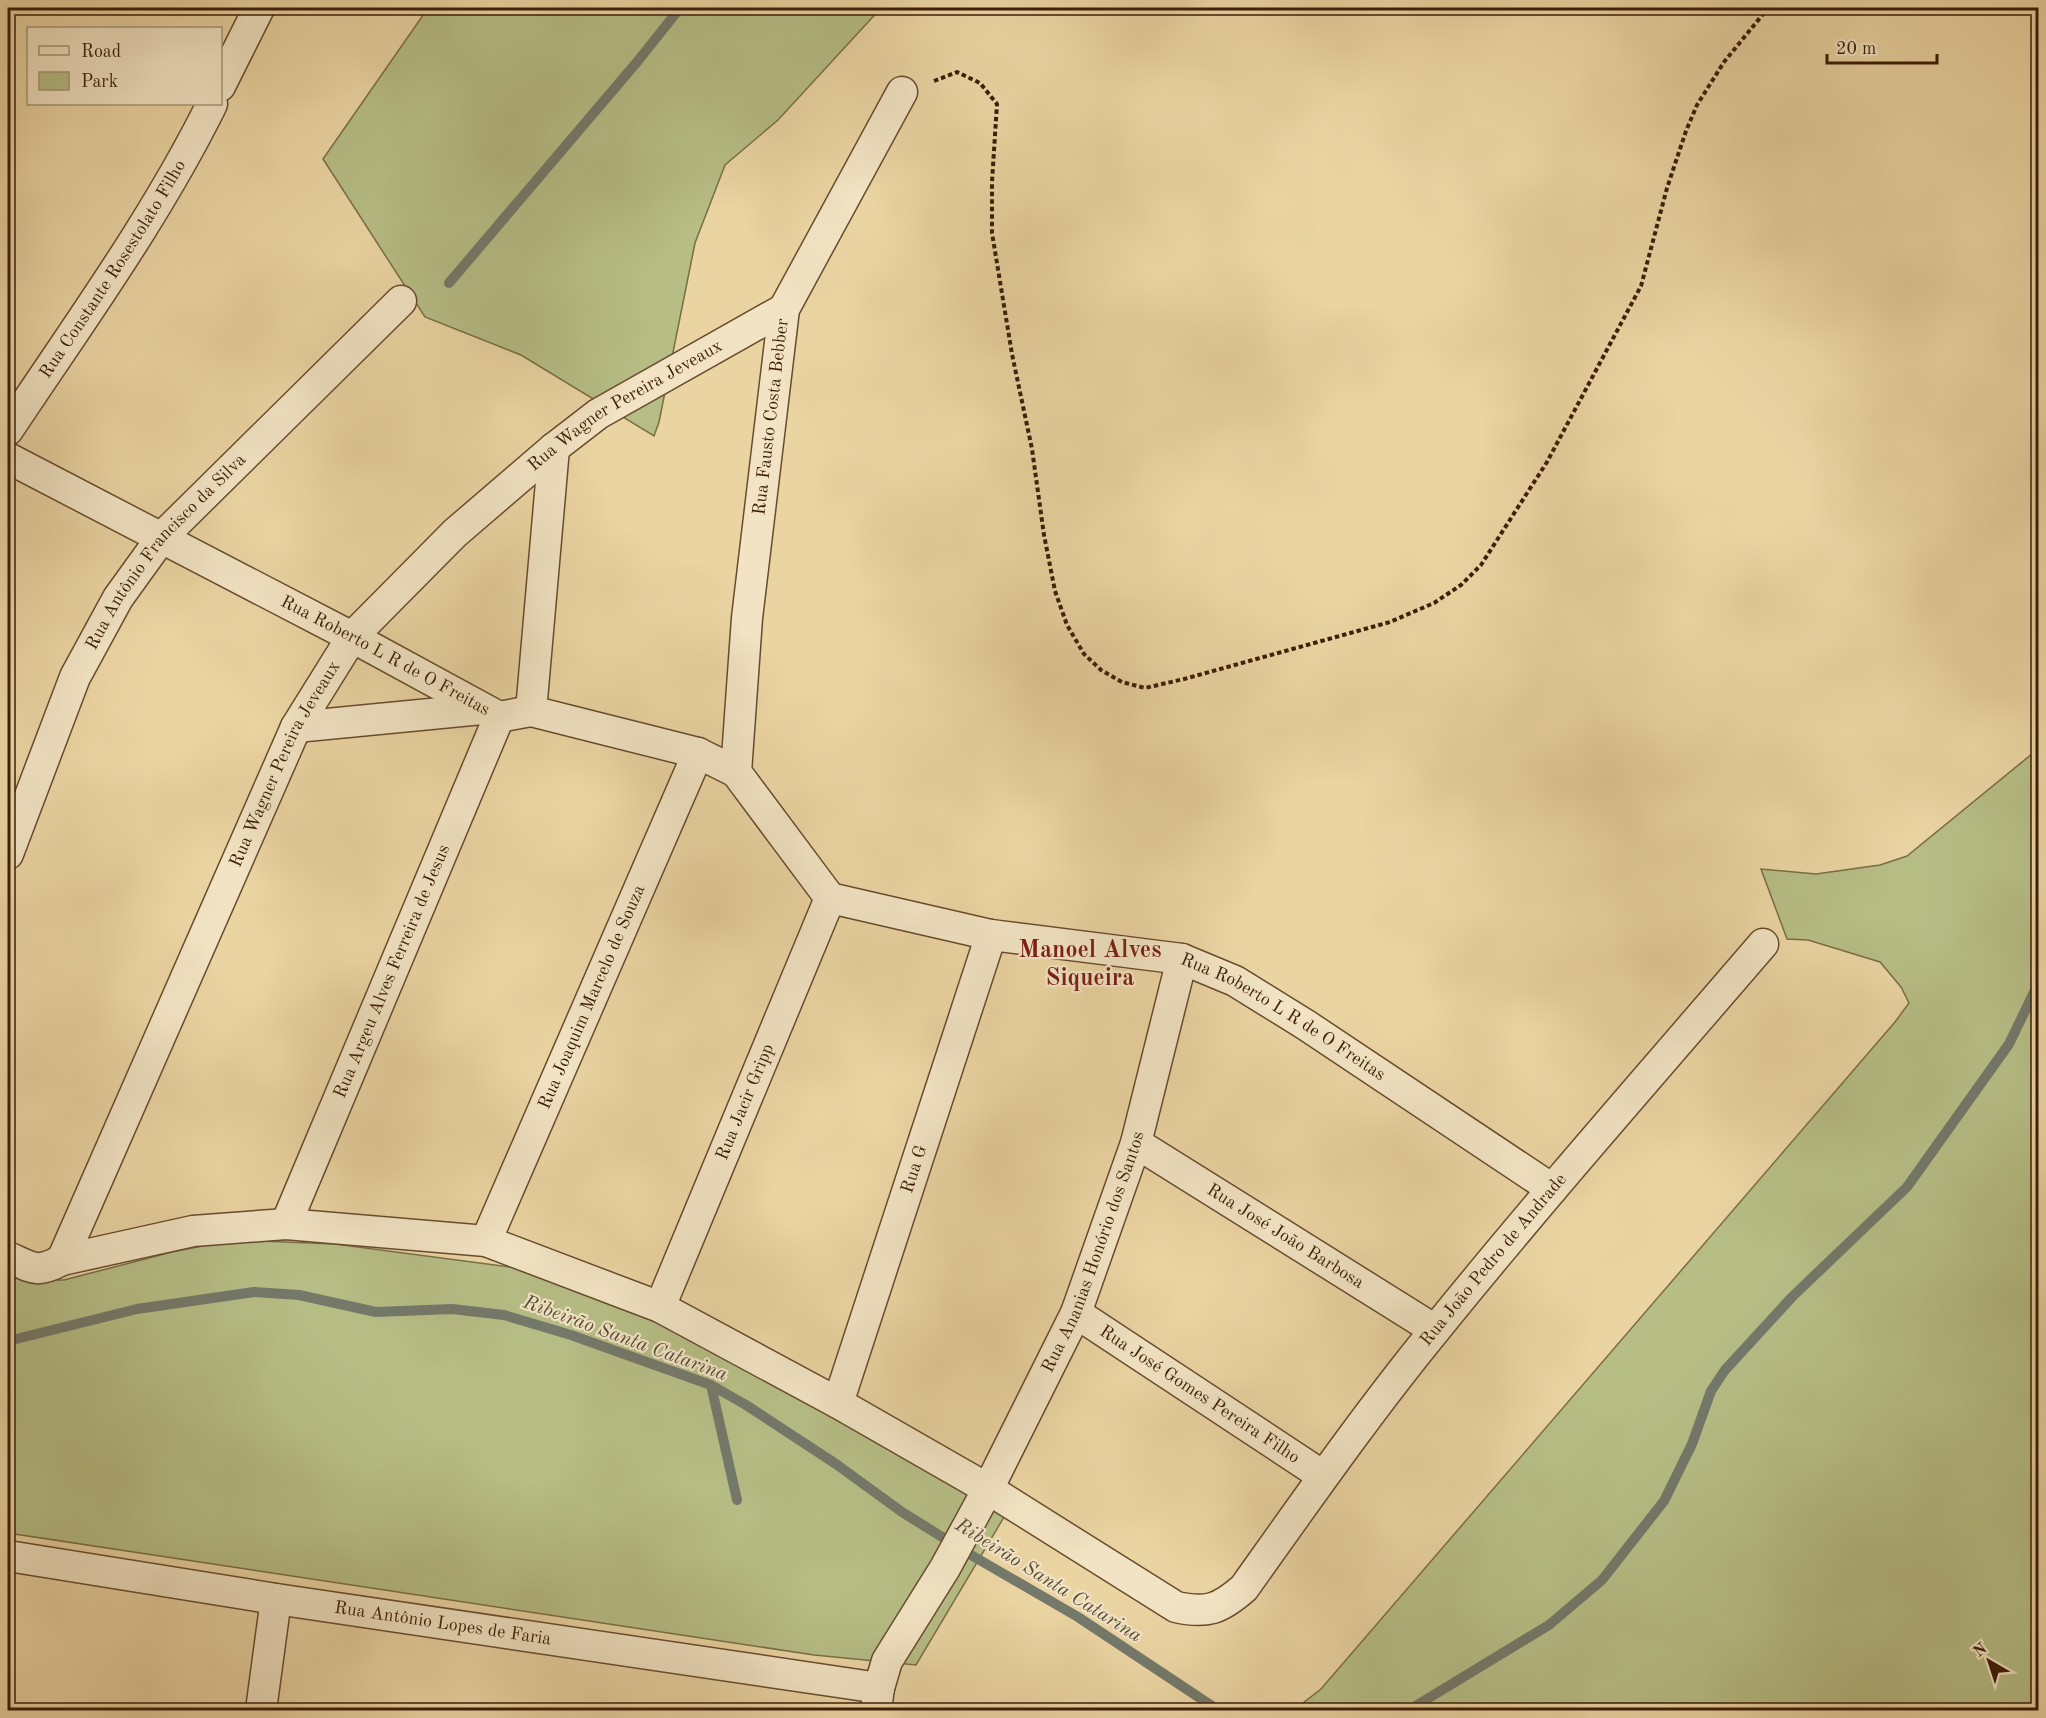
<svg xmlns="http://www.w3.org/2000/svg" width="2046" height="1718" font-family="'Old Standard TT',serif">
  <rect width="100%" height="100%" fill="#ead4a2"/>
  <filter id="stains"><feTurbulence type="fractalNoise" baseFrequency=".00333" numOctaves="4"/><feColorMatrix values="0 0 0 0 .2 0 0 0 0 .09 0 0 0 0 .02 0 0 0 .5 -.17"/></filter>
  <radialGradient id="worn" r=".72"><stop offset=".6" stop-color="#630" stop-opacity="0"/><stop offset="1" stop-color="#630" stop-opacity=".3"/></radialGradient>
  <path fill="#b6bd85" stroke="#7a6d46" stroke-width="1.5" d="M428,8H881L778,120L725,165L695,243L659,422L654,436L521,355L425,317L323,159Z
    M2038,749V1710H1294L1321,1689L1895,1022L1909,1003L1901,987L1880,962L1808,940L1787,939L1761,869L1816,874L1880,865L1907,856Z
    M233,1240L335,1244L518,1268L621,1299L1007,1512L916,1665L814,1655L8,1533V1266L40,1280H64L172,1252Z"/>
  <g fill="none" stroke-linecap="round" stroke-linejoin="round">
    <path stroke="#74796a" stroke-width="10" d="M449,283L637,62L680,8
      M8,1341L137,1309L254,1292L299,1295L376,1312L452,1309L504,1315L571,1335L711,1385L746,1405L836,1464L902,1512L971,1555L1078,1617L1218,1710
      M711,1385L737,1500
      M1409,1710L1549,1625L1602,1580L1664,1501L1692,1444L1711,1391L1725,1370L1792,1297L1907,1187L2009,1044L2038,984"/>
    <g stroke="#684b2e" stroke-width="33">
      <g id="street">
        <path d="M220,86L259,8"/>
        <path id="s1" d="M8,430C79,323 155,219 212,104"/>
        <path id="s2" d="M8,458L352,637L499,717L531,711L698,753L736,772L830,898L991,935L1182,959L1235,981L1306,1025L1552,1189"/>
        <path d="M531,711L554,448"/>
        <path d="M296,727L482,709"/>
        <path id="s3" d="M736,772L747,618L784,309L902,92"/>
        <path id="s4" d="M8,854L75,677L118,598L162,537L401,301"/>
        <path id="s5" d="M1136,1143L1435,1330"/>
        <path id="s6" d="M286,1224L499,717"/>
        <path id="s7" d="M486,1241L698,753"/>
        <path id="s8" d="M8,1257C33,1268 36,1274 62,1260L193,1231L286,1224L486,1241L660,1307L838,1403L988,1489L1176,1607C1207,1614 1220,1609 1244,1588C1306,1501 1368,1412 1436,1329C1542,1198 1653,1072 1763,944"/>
        <path id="s9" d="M62,1260L296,727L352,637L455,533L554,448L598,414L784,309"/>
        <path id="s10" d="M660,1307L830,898"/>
        <path id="s11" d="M1076,1313L1323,1476"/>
        <path id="s12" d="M838,1403L991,935"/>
        <path id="s13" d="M8,1556L276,1599L879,1688"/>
        <path d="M261,1710L276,1599"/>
        <path id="s14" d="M876,1710L879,1688L887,1661L945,1568L988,1489L1076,1313L1136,1143L1182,959"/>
      </g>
    </g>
    <path stroke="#3d1d08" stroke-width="4" stroke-dasharray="4.5 3" stroke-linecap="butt" d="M934,81L957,72L980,83L997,104L992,182V233L1012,354L1032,449L1044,535L1055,591L1067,625L1084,654L1101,670L1122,682L1145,688L1184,679L1390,622L1434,603L1461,585L1481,565L1547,462L1641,286L1667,188L1686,131L1697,105L1724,62L1768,8"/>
    <use href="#street" stroke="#f1e3c3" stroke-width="30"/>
  </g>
  <g text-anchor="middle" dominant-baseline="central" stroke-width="4.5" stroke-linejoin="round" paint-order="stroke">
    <g font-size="18" fill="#3d1d08" stroke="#f1e3c3">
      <text stroke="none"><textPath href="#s1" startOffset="192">Rua Constante Rosestolato Filho</textPath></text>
      <text stroke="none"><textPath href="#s9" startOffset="1048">Rua Wagner Pereira Jeveaux</textPath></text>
      <text stroke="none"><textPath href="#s3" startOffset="357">Rua Fausto Costa Bebber</textPath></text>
      <text stroke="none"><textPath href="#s4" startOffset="345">Rua Antônio Francisco da Silva</textPath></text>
      <text stroke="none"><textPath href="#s2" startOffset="426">Rua Roberto L R de O Freitas</textPath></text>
      <text stroke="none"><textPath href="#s9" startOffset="544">Rua Wagner Pereira Jeveaux</textPath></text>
      <text stroke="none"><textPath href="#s6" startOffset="274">Rua Argeu Alves Ferreira de Jesus</textPath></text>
      <text stroke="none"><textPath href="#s7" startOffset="266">Rua Joaquim Marcelo de Souza</textPath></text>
      <text stroke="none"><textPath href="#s2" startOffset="1434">Rua Roberto L R de O Freitas</textPath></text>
      <text stroke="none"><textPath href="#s10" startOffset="222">Rua Jacir Gripp</textPath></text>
      <text stroke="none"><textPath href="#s12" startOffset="246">Rua G</textPath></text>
      <text stroke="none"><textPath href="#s5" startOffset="176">Rua José João Barbosa</textPath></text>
      <text stroke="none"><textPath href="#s14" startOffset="510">Rua Ananias Honório dos Santos</textPath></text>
      <text stroke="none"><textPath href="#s8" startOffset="1756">Rua João Pedro de Andrade</textPath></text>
      <text stroke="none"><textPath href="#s11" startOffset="148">Rua José Gomes Pereira Filho</textPath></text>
      <text stroke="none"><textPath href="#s13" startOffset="440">Rua Antônio Lopes de Faria</textPath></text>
    </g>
    <g font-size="20" font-style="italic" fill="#584b39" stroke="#f1e3c3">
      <text transform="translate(625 1339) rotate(20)">Ribeirão Santa Catarina</text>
      <text transform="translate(1048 1581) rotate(32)">Ribeirão Santa Catarina</text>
    </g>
    <g font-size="24" font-weight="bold" fill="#7a1f14" stroke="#f1e3c3">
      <text x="1090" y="951">Manoel Alves<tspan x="1090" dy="28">Siqueira</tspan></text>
    </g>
  </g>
  <rect width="2046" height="1718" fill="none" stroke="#ead4a2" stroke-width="30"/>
  <rect x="9" y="9" width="2028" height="1700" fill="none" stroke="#3d1d08" stroke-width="3"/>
  <rect x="15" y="15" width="2016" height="1688" fill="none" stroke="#3d1d08" stroke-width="1.5"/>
  <rect x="27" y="27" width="195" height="78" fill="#f1e3c3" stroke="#a99478" stroke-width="1.5"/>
  <rect x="39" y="46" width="30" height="9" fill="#f1e3c3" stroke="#a99478" stroke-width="1.5"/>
  <text x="81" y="57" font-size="18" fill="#3d1d08">Road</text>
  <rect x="39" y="72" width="30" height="18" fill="#b6bd85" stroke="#a99478" stroke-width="1.5"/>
  <text x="81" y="87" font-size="18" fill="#3d1d08">Park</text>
  <g transform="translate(1989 1661) rotate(321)" stroke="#f1e3c3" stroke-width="4.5" paint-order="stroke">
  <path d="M0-4.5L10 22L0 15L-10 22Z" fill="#3d1d08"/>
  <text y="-9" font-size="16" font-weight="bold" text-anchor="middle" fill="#3d1d08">N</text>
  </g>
  <path d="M1827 54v9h110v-9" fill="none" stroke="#3d1d08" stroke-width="3"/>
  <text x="1836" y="54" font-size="18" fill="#3d1d08" stroke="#f1e3c3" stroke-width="4.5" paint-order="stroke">20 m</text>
  <rect width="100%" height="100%" filter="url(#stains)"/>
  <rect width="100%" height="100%" fill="url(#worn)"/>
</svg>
